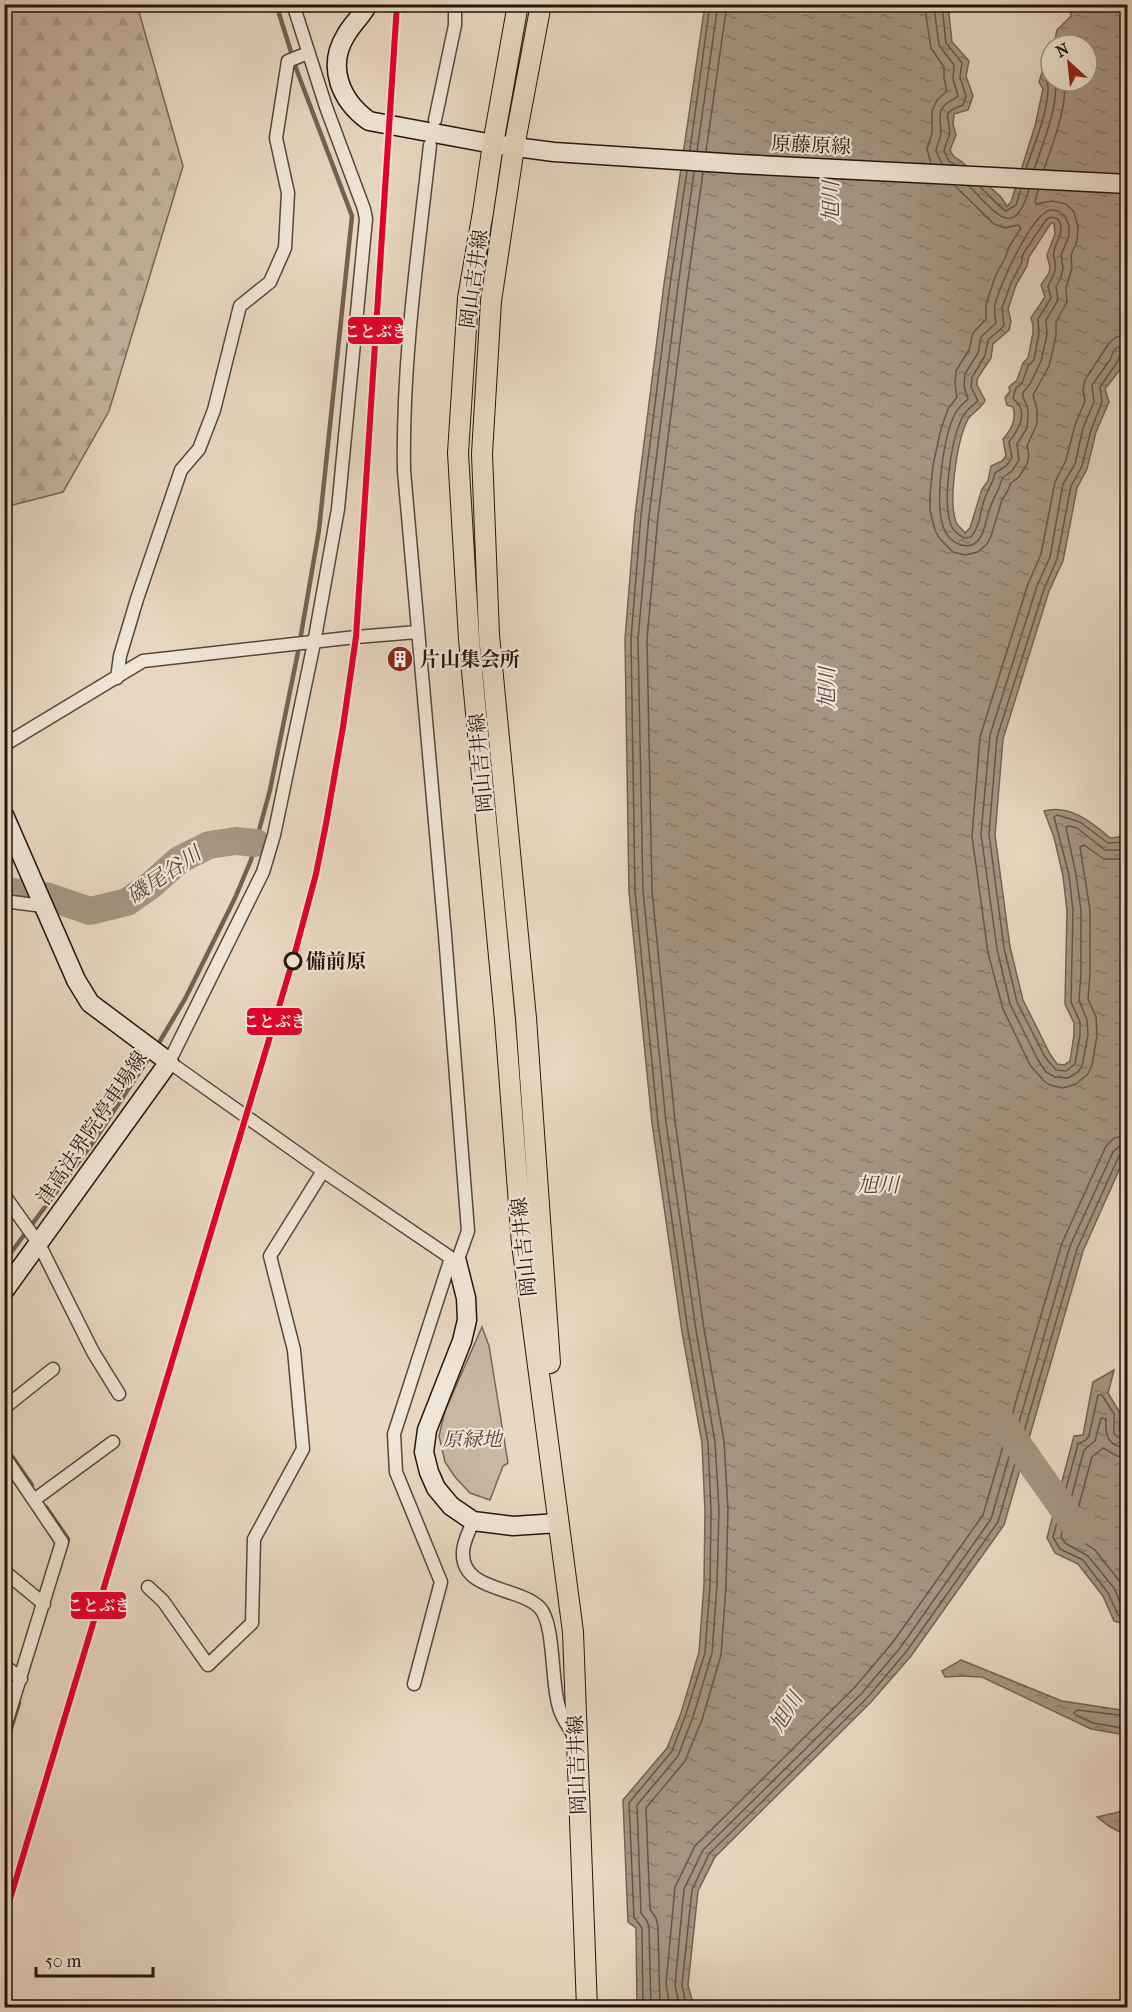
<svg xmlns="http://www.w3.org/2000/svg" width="1132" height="2012" font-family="'IM FELL French Canon','Noto Serif JP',serif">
  <defs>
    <pattern id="forest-firs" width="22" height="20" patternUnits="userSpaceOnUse" patternTransform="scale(1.5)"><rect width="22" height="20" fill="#c6b6a2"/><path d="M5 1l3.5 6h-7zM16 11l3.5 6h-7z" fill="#aa9c8a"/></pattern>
    <pattern id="water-ripples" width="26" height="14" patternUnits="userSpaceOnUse" patternTransform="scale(1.5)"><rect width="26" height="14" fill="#a59583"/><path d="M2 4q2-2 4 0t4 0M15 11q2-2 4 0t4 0" fill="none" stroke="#86786a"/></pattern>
  </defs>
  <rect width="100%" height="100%" fill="#e7d7c0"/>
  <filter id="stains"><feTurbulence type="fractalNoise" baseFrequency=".00333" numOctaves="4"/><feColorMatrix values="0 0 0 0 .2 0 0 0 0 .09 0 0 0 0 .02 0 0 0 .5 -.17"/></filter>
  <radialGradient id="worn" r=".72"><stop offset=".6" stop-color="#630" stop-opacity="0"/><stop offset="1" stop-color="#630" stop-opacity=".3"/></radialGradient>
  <path fill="url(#forest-firs)" stroke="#766658" stroke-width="1.5" d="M5,4L137,5L183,166L109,411L63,492L5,507Z"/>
  <path fill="#c6b6a2" stroke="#766658" stroke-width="1.5" d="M482,1327L489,1346L508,1463L503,1466L490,1500L470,1493L455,1477L445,1462L439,1436L445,1411Z"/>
  <path fill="url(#water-ripples)" stroke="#726254" stroke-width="1.5" fill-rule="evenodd" d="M705,5H950L949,14L952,42L969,61L966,76L973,96L968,110L954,114L953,124L956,135L950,150L954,157L961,161L1001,197L1007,206L1011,202L1035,126L1043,89L1039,82L1044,66L1051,62V81H1087V45H1054L1057,30L1071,16L1070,5H1127V351L1122,367L1105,389L1109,402L1096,432L1087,469L1077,488L1063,561L1049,591L1003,739L995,835L1010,947L1023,1000L1050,1054L1057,1064L1064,1065L1070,1061L1074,1035V1023L1065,1004L1067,911L1063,876L1054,837L1044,811C1069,804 1092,822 1110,838L1127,836V1152L1083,1251L1004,1525L911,1656L871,1702L715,1857L698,1891L688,1985L694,2007H637L636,1928L628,1922L623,1800L667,1748L681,1713L699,1652L704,1585L705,1511L702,1443L682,1332L652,1123L629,892L625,639L635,515L664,284ZM1051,223H1054L1055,234L1047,255L1050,267L1049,273L1041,285L1045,297L1031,318L1033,325V333L1028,358L1023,363L1017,380L1009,387L1010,391L1005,398L1007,405L1013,407C1017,420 1011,430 1003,439L1006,456L1002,461L991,466L988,481L982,489L970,528L965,533C962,529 958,526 956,522C948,501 957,442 967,421C971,412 982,409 985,400L977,385V379L991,358L993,344L1009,330L1011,321L1008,309L1016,285L1027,266L1029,257Z
    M1114,1370L1108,1393L1120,1413L1119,1431L1127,1436V1633L1122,1623L1114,1621L1103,1596L1078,1564L1055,1553L1047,1538L1074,1436L1083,1435L1093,1382Z
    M961,1660L1062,1701L1127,1711V1735L1091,1729L982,1677L962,1676L945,1677L942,1671Z
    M1127,1810V1836L1109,1826L1097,1817Z"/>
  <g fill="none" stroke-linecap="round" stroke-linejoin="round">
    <path stroke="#655548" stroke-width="1.5" d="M927,4L926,16L931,48L944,67V78L947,91L937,100L932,111V133L927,149L931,163
      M936,4L935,15L939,45L954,65L953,79L958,96C955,100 950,100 946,104C937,111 941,122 941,132C941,138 937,144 936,151L942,164
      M944,4L943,15L946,43L962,63L960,77L966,96L963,105C936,114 953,118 949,136C947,141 945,146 944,151L949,161L955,165
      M690,150L710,4
      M697,151L718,4
      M706,151L727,4
      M1026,168C1035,143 1046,117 1048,91C1049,80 1043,80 1051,69
      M1034,169C1041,150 1061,99 1054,81
      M1044,169C1052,146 1068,105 1064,81
      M955,186L994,224L1005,228L1018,225L1021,228L1009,247L1005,258L995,277L986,304V319L973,333L969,350L956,371L955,385L957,397L948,409L941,429L933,465L930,495V510L935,530L939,538L953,552L965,555L978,552L987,544L991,536L1002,500L1007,492L1011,483L1019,477L1027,464L1029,455L1027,446L1037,424V409L1033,395L1049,366L1056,336V322L1067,302L1066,288L1072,268L1071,255L1077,241L1078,227L1074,212L1066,204L1052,201L1036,204L1035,202L1038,190
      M969,186C993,209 1014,244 1029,189
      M980,187C987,193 1000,208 1006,211L1016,205L1021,189
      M1050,210L1058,211L1065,216L1069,226V236L1061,255L1063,268L1061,277L1056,287L1058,300L1046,320L1047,335L1041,361L1029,386L1023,392V397L1027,406L1028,412L1027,428L1017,444L1019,460L1012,471L1002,478C1000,490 992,499 989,511C986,520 985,530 980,538C970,553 950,544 944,529C934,505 943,435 956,412C959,407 964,403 968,399L964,386L965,374L978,353L981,337L996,323C995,317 994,310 995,304C1001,284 1030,216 1050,210Z
      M1051,217L1058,219C1066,232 1056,239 1054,252C1053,258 1054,256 1055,262C1057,271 1052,278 1048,286L1051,298L1038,319L1039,333L1034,360L1028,366L1022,383L1016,388L1013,398C1014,400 1017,402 1019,405C1027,417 1016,433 1009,442L1012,458L1006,466L995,473C993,484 990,485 986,495C980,508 981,526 971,537L964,538C959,535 953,531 951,525C942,501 951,441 962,418C965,411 973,405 978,401L971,387L972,377L985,356L988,340L1004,326L1002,308L1011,283L1021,264L1023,254L1046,220Z
      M1128,336L1116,337L1109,343L1085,380L1083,390L1085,401L1075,425L1066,460L1055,482L1041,554L1028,584L980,737L972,836L988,953L1003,1009L1030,1065L1044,1081L1050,1085L1063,1088L1076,1084L1088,1074L1092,1065L1097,1036L1096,1017L1088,999L1090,973V910L1080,847L1084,845L1104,859H1128
      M1128,345L1120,346L1114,350L1110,360L1092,385L1094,402L1083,428L1075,464L1063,484L1050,557L1037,586L990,735L981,834L997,949L1010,1004L1038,1060L1046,1072L1055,1077L1068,1078L1078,1072L1082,1066L1088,1035L1087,1020L1079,1000L1081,973V910L1076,874L1066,828L1069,826L1077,828L1105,850H1128
      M1128,352L1120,355L1116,364L1100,387L1102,402L1091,430L1082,466L1071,486L1057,559L1044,589L997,737L989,834L1004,948L1017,1002L1045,1057L1056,1070L1066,1071L1075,1064L1080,1035V1022L1071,1002L1073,911L1069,875L1054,817L1057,815L1080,822L1108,843L1128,842
      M1128,1441L1122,1440L1114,1434V1414L1102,1395H1098L1089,1436L1086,1440L1078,1444L1053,1537L1060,1549L1083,1560L1108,1593L1118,1615L1128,1621
      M1128,1448C1108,1447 1105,1436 1106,1419L1101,1418L1095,1441L1084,1450L1061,1536L1065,1543L1088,1556L1114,1588L1123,1609L1128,1611
      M1128,1457L1117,1456L1103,1448L1092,1457L1071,1534L1095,1550L1121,1583L1128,1596
      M1128,1716L1077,1710L1074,1713L1076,1715L1093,1723L1128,1729
      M643,2008L642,1928L634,1917L629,1803L672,1751L686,1714L705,1653L710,1585L711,1510L708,1443L688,1331L658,1123L635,892L631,639L641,515L670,285L687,171
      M651,2008L649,1927L647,1921L641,1913L637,1805L678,1756L693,1717L712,1653L717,1585L719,1510L715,1442L696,1330L666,1122L643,891L638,639L649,516L678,286L694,172
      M660,2008L658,1927L656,1918L650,1909L646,1808L685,1761L702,1720L721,1655L726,1586L728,1510L724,1441L704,1329L675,1121L652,891L647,639L658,517L687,287L703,172
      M670,2008L666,1984L675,1887L695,1846L855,1687L893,1642L983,1515L1062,1243L1106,1146L1114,1138L1128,1135
      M680,2008L675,1985L684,1889L703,1850L862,1693L900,1648L991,1519L1070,1246L1113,1152L1119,1146L1128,1144
      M687,2008L682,1985L692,1890L709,1854L867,1698L906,1652L998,1522L1077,1249L1119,1156L1123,1152H1128"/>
    <path stroke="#726254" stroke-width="4.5" d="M157,1046L185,999L235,898L251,860L270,790L298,652L319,530L352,216L297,71L276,4
      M4,1262L94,1141L152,1053
      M4,1445L32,1485
      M46,1507L68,1539L66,1545
      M4,1750L19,1703"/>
    <path stroke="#a59583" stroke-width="28" d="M4,891L49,897L90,911L127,902L151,885L179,860L209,845L236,841L256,843
      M1002,1422L1079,1531"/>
    <g stroke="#56463a" stroke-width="15">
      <path id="street" d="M293,4L326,107L364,209L366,219L338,509L314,643L274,835L263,872L169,1062L323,1171L457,1262L468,1231L445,935L404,471C402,362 418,253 430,145
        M435,120L455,25V4
        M117,678L120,656L137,599L181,470L199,449L214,410L240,306L270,282L285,248L288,193L276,138L288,61L308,53
        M4,745L143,661L356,637L417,632
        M4,901L43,906
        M4,1195L39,1244L93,1352L119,1394
        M4,1408L53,1369
        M4,1456L62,1542L4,1730
        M34,1500L113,1442
        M473,1521C470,1530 463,1542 463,1552C461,1592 519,1586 540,1608C555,1624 551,1684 559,1707C561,1717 569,1727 574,1736
        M4,1571L44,1604
        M148,1587L163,1601L208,1665L252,1623L254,1539L303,1449L294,1350L270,1256L323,1171
        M4,1665L21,1679
        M414,1684L441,1582L396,1472L394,1434L451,1258"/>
    </g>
    <g stroke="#25150e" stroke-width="21">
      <path id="secondary" d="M368,4C362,16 352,24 346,35C326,67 341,101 369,121L493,144L554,152L739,164L1128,184
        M4,815L76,980L90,1003L169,1062L4,1291
        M457,1262L466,1298L467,1320L462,1341L427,1430L424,1452L429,1472L436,1488L451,1506L473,1521L513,1526L559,1523"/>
    </g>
    <g stroke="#25150e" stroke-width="22">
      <path id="primary" d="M518,4L493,144L483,212L468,298L458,453L469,639L505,1020L522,1244L573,1632L587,2008
        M541,4L514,147L491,301L482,454L489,635L526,1018L550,1363"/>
    </g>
    <use href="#street" stroke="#efe5d6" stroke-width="12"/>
    <use href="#secondary" stroke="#efe5d6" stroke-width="18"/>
    <use href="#primary" stroke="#e7d7c0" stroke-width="20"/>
    <g stroke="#efe5d6" stroke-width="10">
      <path id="rail-1" d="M4,1919L293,960L316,874L326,824L343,727L356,637L397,4"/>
    </g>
    <use href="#rail-1" stroke="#e4002b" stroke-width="6"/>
  </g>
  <defs>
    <g id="building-disc" transform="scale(1.35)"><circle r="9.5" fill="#8f2418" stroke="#efe5d6"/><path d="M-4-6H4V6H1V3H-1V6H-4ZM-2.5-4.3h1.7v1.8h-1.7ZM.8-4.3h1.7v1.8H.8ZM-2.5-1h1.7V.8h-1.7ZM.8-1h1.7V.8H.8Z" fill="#fff"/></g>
  </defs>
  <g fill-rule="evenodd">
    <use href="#building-disc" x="400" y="659"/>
  </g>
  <circle fill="#efe5d6" stroke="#25150e" stroke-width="3" cx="293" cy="961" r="8"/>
  <g text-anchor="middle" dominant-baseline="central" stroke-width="4.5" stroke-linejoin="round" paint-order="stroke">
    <g font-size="20" fill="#25150e" stroke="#efe5d6">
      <text transform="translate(811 145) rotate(3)">原藤原線</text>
      <text transform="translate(474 279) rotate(-82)">岡山吉井線</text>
      <text transform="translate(481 763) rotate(-95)">岡山吉井線</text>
      <text transform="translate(92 1128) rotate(-56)">津高法界院停車場線</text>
      <text transform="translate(524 1247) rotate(-96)">岡山吉井線</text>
      <text transform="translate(577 1765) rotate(-92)">岡山吉井線</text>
    </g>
    <g font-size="20" font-weight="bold" fill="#25150e" stroke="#efe5d6" text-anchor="start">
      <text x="420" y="659">片山集会所</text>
    </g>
    <g font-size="20" font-weight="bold" fill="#25150e" stroke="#efe5d6" text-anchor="start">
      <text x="306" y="961">備前原</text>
    </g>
    <g font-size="20" font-style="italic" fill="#55453a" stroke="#efe5d6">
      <text x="472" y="1439">原緑地</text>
    </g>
    <g font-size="21" font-style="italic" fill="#58483d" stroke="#efe5d6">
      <text transform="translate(831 202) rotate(-90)">旭川</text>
      <text transform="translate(827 688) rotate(-90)">旭川</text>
      <text transform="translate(164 875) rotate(-34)">磯尾谷川</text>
      <text x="878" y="1185">旭川</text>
      <text transform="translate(786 1712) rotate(-58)">旭川</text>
    </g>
  </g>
  <g stroke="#efe5d6" stroke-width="2">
    <rect x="347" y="316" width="57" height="29" rx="6" fill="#e4002b"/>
    <rect x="246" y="1007" width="57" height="29" rx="6" fill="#e4002b"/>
    <rect x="70" y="1591" width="57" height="29" rx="6" fill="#e4002b"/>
  </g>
  <g font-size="16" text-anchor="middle" font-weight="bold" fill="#fff">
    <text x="376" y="337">ことぶき</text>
    <text x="275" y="1027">ことぶき</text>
    <text x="99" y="1611">ことぶき</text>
  </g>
  <rect width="1132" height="2012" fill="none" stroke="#e7d7c0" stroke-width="24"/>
  <rect x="6" y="6" width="1120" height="2000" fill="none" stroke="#25150e" stroke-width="3"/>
  <rect x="12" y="12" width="1108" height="1988" fill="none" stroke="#25150e" stroke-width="1.5"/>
  <g transform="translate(1069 63) rotate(333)"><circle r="28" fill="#efe5d6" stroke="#9e9286" stroke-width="1.5"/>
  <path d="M0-4.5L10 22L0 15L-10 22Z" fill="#8f2418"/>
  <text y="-9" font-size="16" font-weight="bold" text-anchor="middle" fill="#25150e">N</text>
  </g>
  <path d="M36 1967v9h117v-9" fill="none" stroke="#25150e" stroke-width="3"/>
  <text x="45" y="1967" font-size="18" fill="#25150e" stroke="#efe5d6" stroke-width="4.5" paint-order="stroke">50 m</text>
  <rect width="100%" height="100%" filter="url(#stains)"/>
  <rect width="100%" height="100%" fill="url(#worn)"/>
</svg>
